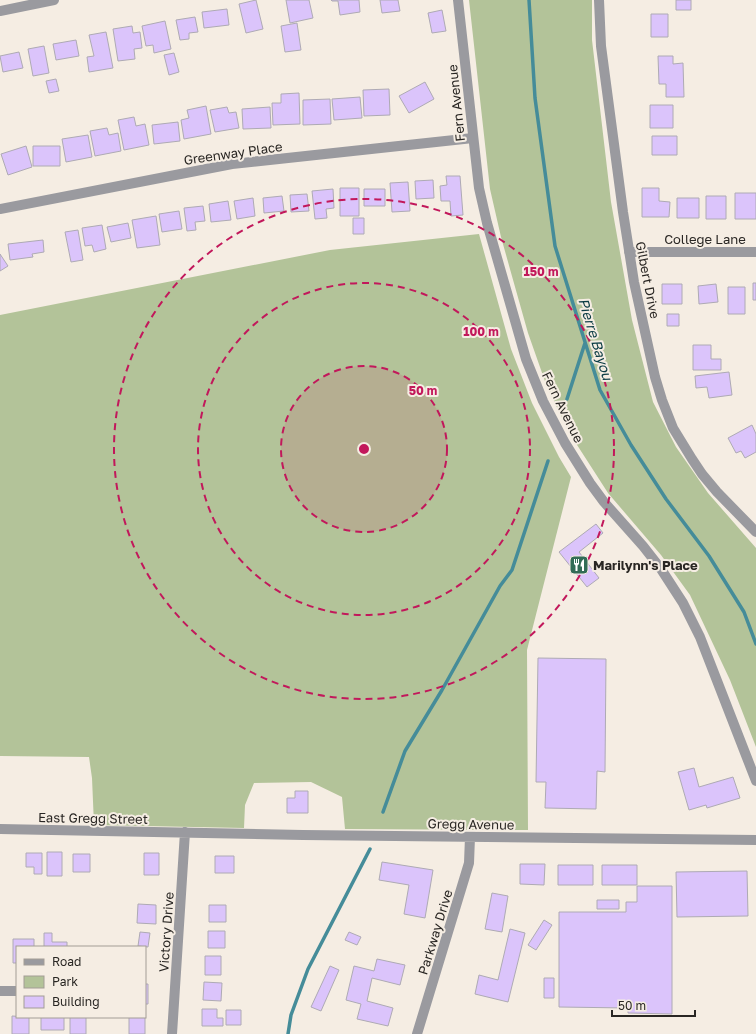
<svg xmlns="http://www.w3.org/2000/svg" width="756" height="1034" font-family="'Golos Text',sans-serif">
  <rect width="100%" height="100%" fill="#f5ede3"/>
  <path fill="#b3c399" d="M469,0H592V40L611,202L632,320L653,402L676,447L708,493L756,548V747L730,680L690,595L661,555L608,493L570,434L547,387L528,333L501,237L490,189Z
    M479,234L511,349L532,403L559,457L571,477L527,650L528,830L345,829L342,797L311,782L254,783L245,805L244,828L94,825L92,778L89,757L0,756V315L330,250Z"/>
  <g fill="none" stroke-linecap="round" stroke-linejoin="round">
    <path stroke="#458c99" stroke-width="3.5" d="M529,0L535,98L555,246L600,390L631,445L666,499L709,556L744,612L756,644
      M567,399L585,343
      M383,812L405,751L442,690L500,586L512,570L548,461
      M288,1034L291,1015L308,969L370,849"/>
  </g>
  <path fill="#dbc4fb" stroke="#aeaab4" d="M256,0L263,29L246,33L239,4Z
    M286,0H309L313,18L290,23Z
    M331,0H359L360,12L340,15L338,1H332Z
    M380,0H398L400,11L382,13Z
    M676,0H691V10H676Z
    M227,9L229,25L204,28L202,12Z
    M442,10L446,31L432,33L428,13Z
    M651,14H668V37H651Z
    M195,17L198,32L189,33V39L180,40L176,20Z
    M165,21L171,49L154,53L153,45L146,46L142,26Z
    M297,23L301,50L285,52L281,26Z
    M132,26L133,33L140,32L142,48L134,49L135,59L118,61L113,29Z
    M106,32L113,68L89,72L87,57L94,56L89,35Z
    M76,40L79,56L56,60L53,44Z
    M44,46L49,73L33,76L28,49Z
    M19,52L23,68L3,72L0,56Z
    M174,53L179,72L169,75L164,55Z
    M658,56H673V64L683,63L684,97H666V84H659Z
    M56,79L59,91L49,93L46,81Z
    M425,82L434,99L409,113L399,96Z
    M389,89L390,115L364,116L363,90Z
    M299,93L300,124L273,125L272,103H281V94Z
    M360,97L362,118L334,120L332,99Z
    M330,99L331,124L303,125V100Z
    M650,105H673V128H650Z
    M206,106L211,134L184,139L181,120L189,118L187,110Z
    M227,107L229,113L236,112L239,128L215,132L210,110Z
    M270,107L271,128L243,129L242,109Z
    M134,117L136,126L145,124L149,145L124,150L118,120Z
    M178,122L180,141L154,144L152,125Z
    M107,128L109,135L118,133L121,151L95,156L90,131Z
    M88,135L92,157L66,162L62,139Z
    M652,136H677V155H652Z
    M26,146L32,167L8,175L1,154Z
    M33,146H60V166H33Z
    M446,176H460L463,215L451,216L450,201H441L440,186L447,185Z
    M433,180L434,198L416,199L415,181Z
    M408,182L410,211L392,212L390,183Z
    M340,188H359V216H340Z
    M642,188H659V201L670,202L669,217H642Z
    M333,189L334,208L326,209L327,218L315,219L312,191Z
    M364,189H385V206H364Z
    M735,193H756V219H735Z
    M307,194L309,211L291,212L290,195Z
    M282,196L284,211L264,213L263,198Z
    M706,196H726V219H706Z
    M253,198L255,216L237,219L234,201Z
    M677,198H699V218H677Z
    M228,201L231,220L211,222L209,204Z
    M203,206L205,221L195,222L196,230L187,231L184,208Z
    M179,211L182,229L162,232L159,214Z
    M156,216L160,245L137,248L132,220Z
    M353,218H364V234H353Z
    M128,223L131,238L111,242L107,227Z
    M102,225L106,249L94,252L92,245L85,246L82,228Z
    M78,230L83,260L71,262L65,232Z
    M43,240L44,252L32,254L33,257L10,260L8,244Z
    M0,254L8,266L0,271Z
    M753,283H756V300H753Z
    M662,284H682V304H662Z
    M716,284L718,302L699,304L698,286Z
    M728,287H745V314H728Z
    M667,314H679V326H667Z
    M693,345H711V359H721V370H693Z
    M729,372L732,395L709,398L707,387L696,388L695,376Z
    M752,425L756,434V452L745,458L741,451L736,453L728,438Z
    M596,524L603,533L579,552L599,578L587,587L559,552Z
    M538,658L606,659L605,772L597,771L596,809L545,808L546,782H536Z
    M694,768L699,787L733,777L740,798L707,808L706,805L689,810L678,772Z
    M295,791H308V813H287V798H295Z
    M47,852H62V876H47Z
    M26,853H42V874H34V867H26Z
    M144,853H159V875H144Z
    M73,854H90V872H73Z
    M215,856H234V873H215Z
    M382,862L433,870L425,918L404,914L409,885L379,880Z
    M520,864H545L544,885L520,884Z
    M558,865H593V885H558Z
    M602,865H637V885H602Z
    M747,871L748,916L677,917L676,872Z
    M637,886H672V1014L628,1013V1008L559,1007V912H626V902H637Z
    M492,893L508,896L502,932L485,929Z
    M597,900H619V909H597Z
    M138,904L156,905V924L137,923Z
    M209,905H226V922H209Z
    M544,920L552,925L536,950L528,945Z
    M510,929L525,933L508,1002L475,994L479,975L498,980Z
    M208,931H225V948H208Z
    M140,932L150,933L148,947L138,946Z
    M349,932L361,937L357,945L345,940Z
    M44,933H52V942H67V947H44Z
    M13,939H34V947H17V963H13Z
    M205,956H221V975H205Z
    M377,959L405,965L400,985L372,978L367,1001L393,1008L388,1026L357,1019L361,1004L346,1000L354,966L374,971Z
    M330,966L339,970L321,1011L311,1007Z
    M544,978H554V998H544Z
    M204,982L222,983L221,1001L203,1000Z
    M145,984H148V1004H145Z
    M202,1009H217V1018H223V1026H202Z
    M226,1010H241V1025H226Z
    M145,1015V1034H129V1017H145Z
    M12,1016L29,1017V1034H12Z
    M41,1017H64V1030H41Z
    M70,1017H86V1034H70Z"/>
  <g fill="none" stroke-linecap="round" stroke-linejoin="round">
    <path stroke="#9a9a9f" stroke-width="10" d="M458,0L479,188L487,223L526,359L543,401L565,443L590,483L604,502L643,546L661,569L683,603L700,637L756,781
      M599,0L601,46L623,212L634,282L655,377L662,400L673,428L692,459L702,474L717,492L756,532
      M0,11L54,0
      M0,209L232,164L473,138
      M629,252H756
      M0,829L303,835L756,840
      M0,991H17
      M172,1034L185,832
      M417,1034L469,863L470,837"/>
  </g>
  <circle cx="364" cy="449" r="83" fill="#c2185b" fill-opacity=".12"/>
  <g fill="none" stroke="#c2185b" stroke-width="2" stroke-dasharray="7 5">
    <circle cx="364" cy="449" r="83"/>
    <circle cx="364" cy="449" r="166"/>
    <circle cx="364" cy="449" r="250"/>
  </g>
  <defs>
    <g id="restaurant-square" transform="scale(1)"><rect x="-9" y="-9" width="18" height="18" rx="4" fill="#326c56" stroke="#f5ede3"/><path d="M-5-6h1v4h1v-4h1v4h1v-4h1v5L-1.5 .5V6h-2V.5L-5-1ZM5-6V6H3V1.5H1.5Q1.5-4 5-6Z" fill="#fff"/></g>
  </defs>
  <g fill-rule="evenodd">
    <use href="#restaurant-square" x="579" y="565"/>
  </g>
  <g text-anchor="middle" dominant-baseline="central" stroke-width="4" stroke-linejoin="round" paint-order="stroke">
    <g font-size="13" fill="#292623" stroke="#f5ede3">
      <text transform="translate(456 103) rotate(-96)">Fern Avenue</text>
      <text transform="translate(233 153) rotate(-8)">Greenway Place</text>
      <text x="705" y="239">College Lane</text>
      <text transform="translate(648 280) rotate(79)">Gilbert Drive</text>
      <text transform="translate(563 407) rotate(64)">Fern Avenue</text>
      <text transform="translate(93 818) rotate(1)">East Gregg Street</text>
      <text transform="translate(471 824) rotate(1)">Gregg Avenue</text>
      <text transform="translate(166 932) rotate(-86)">Victory Drive</text>
      <text transform="translate(435 932) rotate(-73)">Parkway Drive</text>
    </g>
    <g font-size="13" font-weight="bold" fill="#292623" stroke="#f5ede3" text-anchor="start">
      <text x="593" y="565">Marilynn's Place</text>
    </g>
    <g font-size="14" font-style="italic" fill="#0b3c44" stroke="#f5ede3">
      <text transform="translate(596 339) rotate(73)">Pierre Bayou</text>
    </g>
  </g>
  <circle cx="364" cy="449" r="6" fill="#c2185b" stroke="#f5ede3" stroke-width="2"/>
  <g font-size="12" text-anchor="middle" font-weight="bold" fill="#c2185b" stroke="#f5ede3" stroke-width="4" stroke-linejoin="round" paint-order="stroke">
    <text x="541" y="276">150 m</text>
    <text x="481" y="336">100 m</text>
    <text x="423" y="395">50 m</text>
  </g>
  <rect x="16" y="946" width="130" height="72" fill="#f5ede3" stroke="#a39d96"/>
  <rect x="24" y="959" width="20" height="6" fill="#9a9a9f" stroke="#a39d96"/>
  <text x="52" y="966" font-size="12" fill="#292623">Road</text>
  <rect x="24" y="976" width="20" height="12" fill="#b3c399" stroke="#a39d96"/>
  <text x="52" y="986" font-size="12" fill="#292623">Park</text>
  <rect x="24" y="996" width="20" height="12" fill="#dbc4fb" stroke="#a39d96"/>
  <text x="52" y="1006" font-size="12" fill="#292623">Building</text>
  <path d="M612 1010v6h83v-6" fill="none" stroke="#292623" stroke-width="2"/>
  <text x="618" y="1010" font-size="12" fill="#292623" stroke="#f5ede3" stroke-width="3" paint-order="stroke">50 m</text>
</svg>
